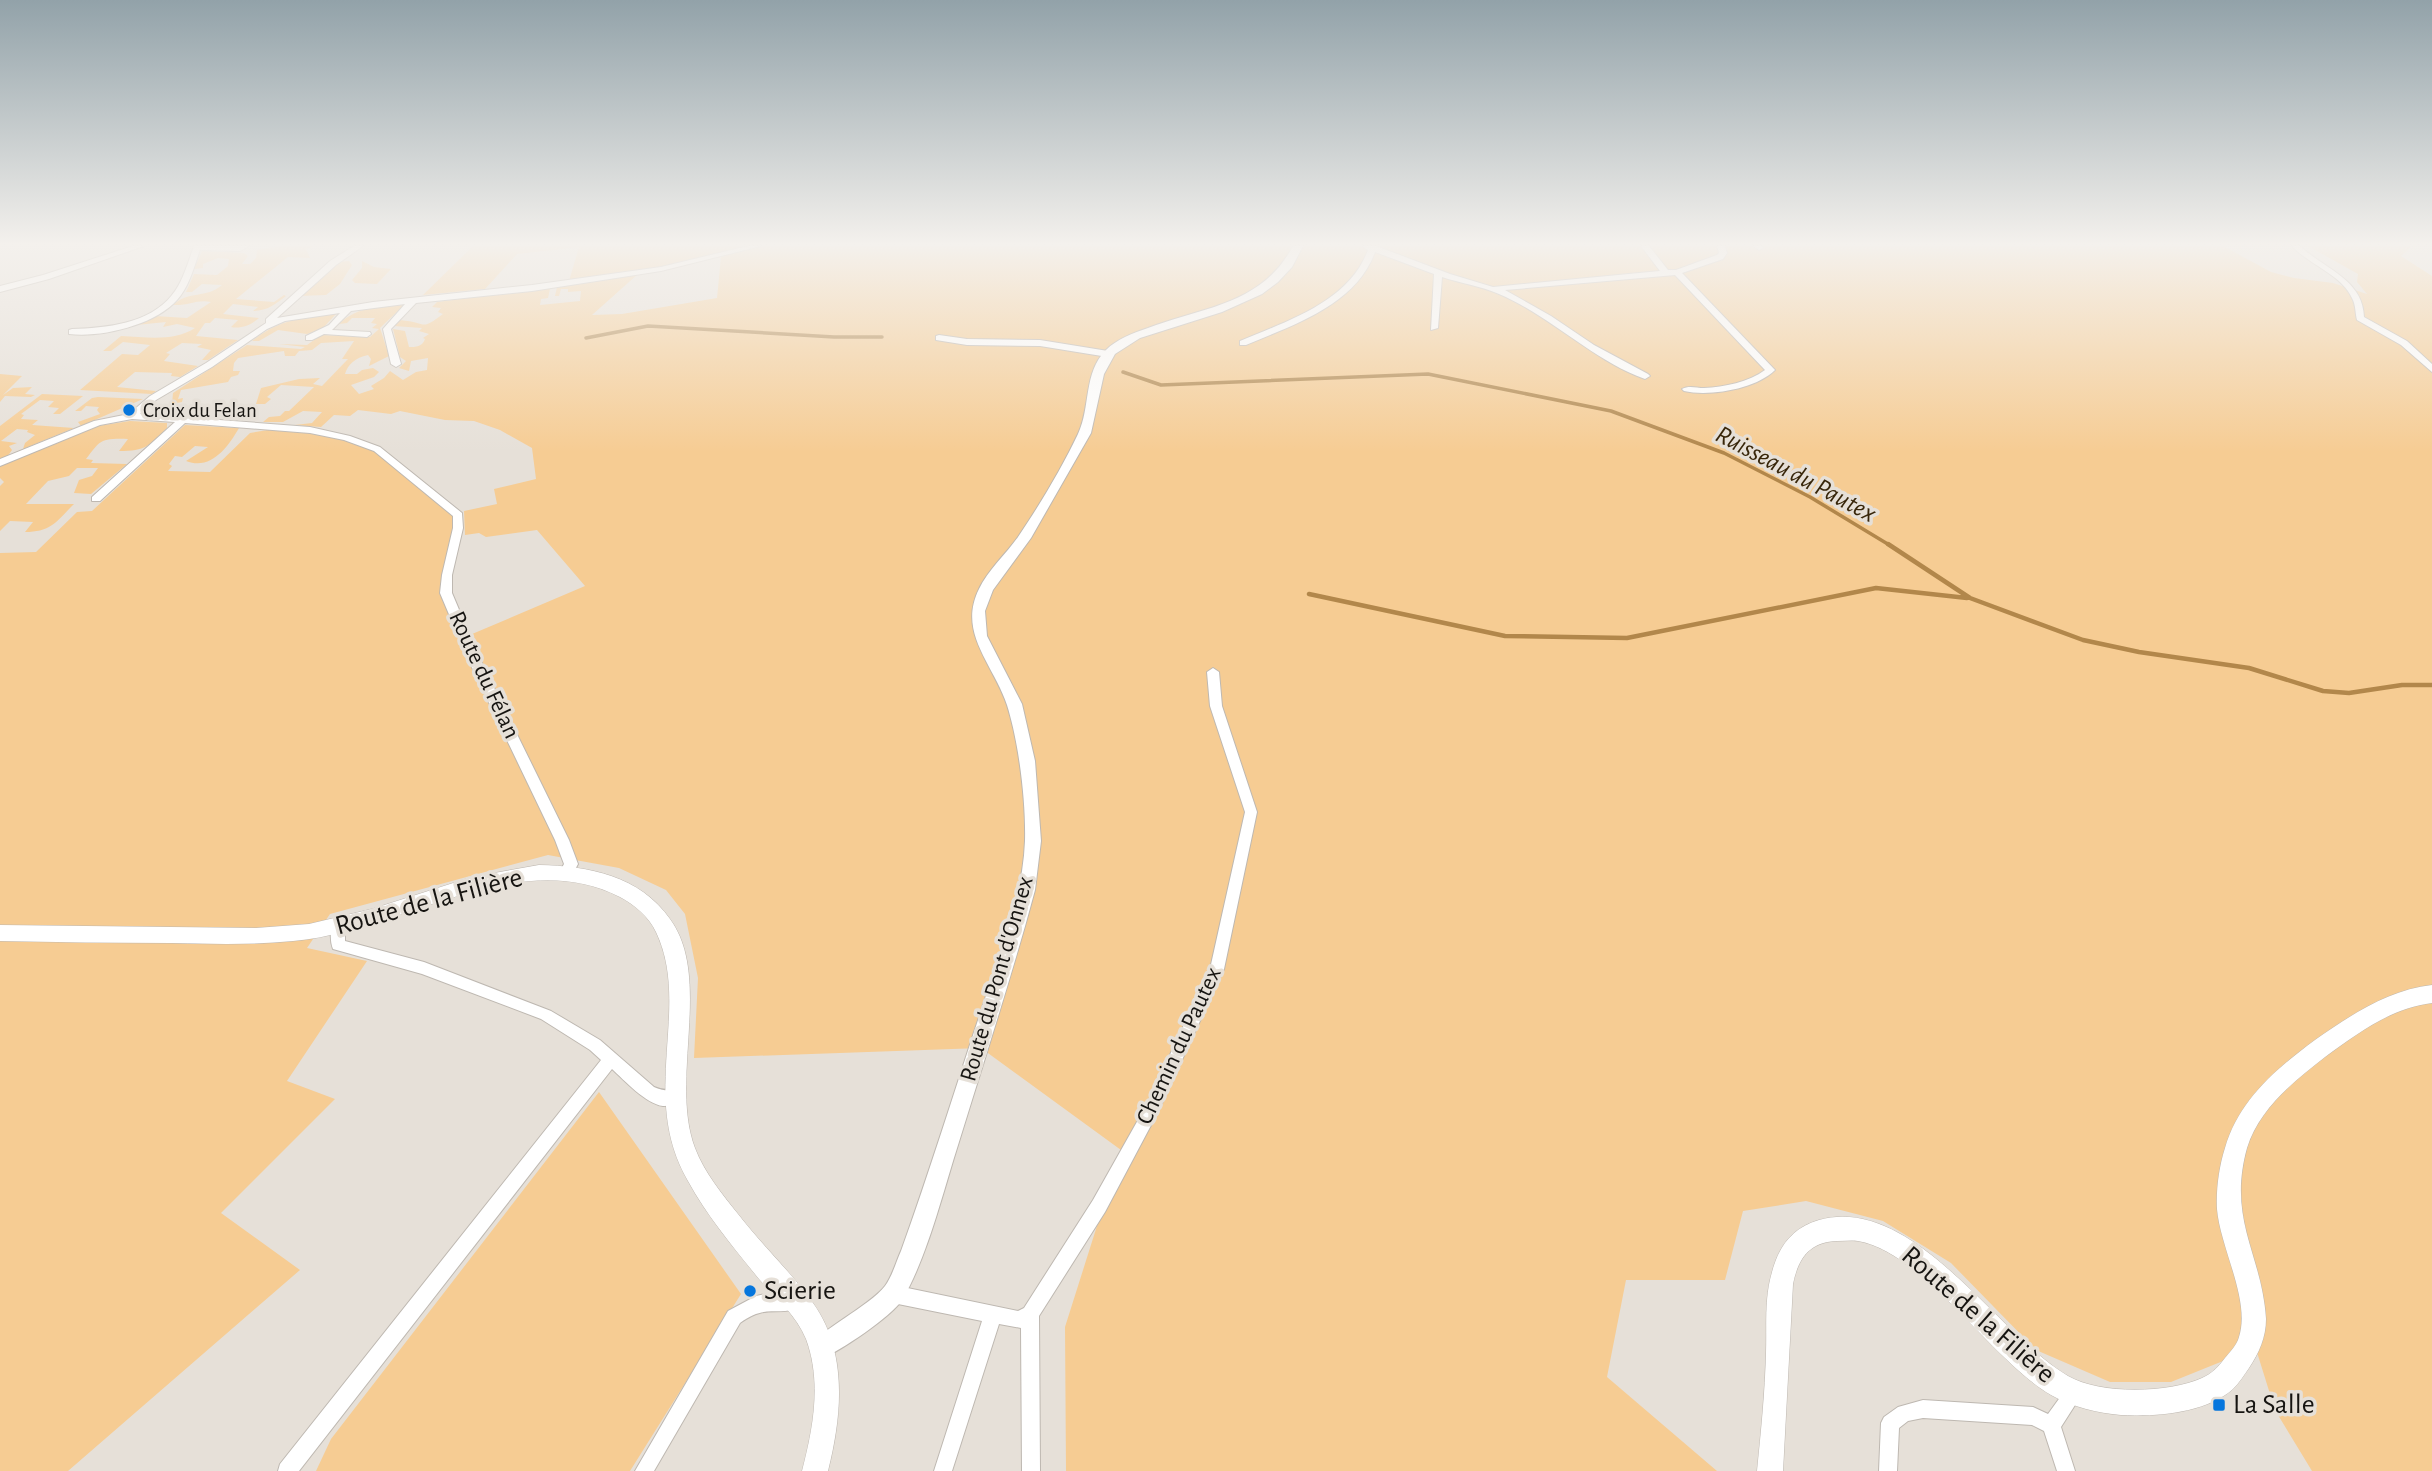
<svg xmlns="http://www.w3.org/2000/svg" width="2432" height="1471" font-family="'Alegreya Sans',sans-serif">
  <rect width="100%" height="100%" fill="#e6e0d8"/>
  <path fill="#f6cc93" d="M280,246H316L306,249L310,258L288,257L236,299L274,302L284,295L286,296C276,304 267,311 253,311L258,307L233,304L223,314L259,318C251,325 241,329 231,327L238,320L215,318L210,323H205L196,336L238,340L208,360H202L211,350L197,347L202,344L182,343L166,353L170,354L164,361L198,366L180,377L171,376L172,373L135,372L117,387L156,391L152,394L80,390L122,354L138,355L150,345L123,342L111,351H103L121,336C147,337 173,342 195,328L177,324L163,327L166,322L136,325L155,316L187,318L211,302C197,299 188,306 173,305C189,290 206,299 222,285L202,284L192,292H186L194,274L217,275L228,266L229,259L218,258L203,264V268L194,269L202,251L244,253L248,256L242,264H250L256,258L257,250Z
    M473,246H2223L2271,272L2294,278L2333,283L2367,294L2357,282L2358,274L2308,246H2417H2412L2401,256L2432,276V1471H2312L2275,1410L2246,1317L2233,1357L2171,1382H2110L2036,1350L1951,1263L1883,1221L1806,1201L1743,1211L1725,1280H1626L1607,1377L1717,1471H1066L1065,1327L1121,1150L981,1048L694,1058L698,978L685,914L666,890L619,868L548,855L330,914L307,948L367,961L287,1081L335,1099L221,1213L300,1270L68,1471H0V553L36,552L77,512L92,511L185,425L239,428C228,447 211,471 186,461L208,447L195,446L182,457L175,456L169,464L172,466L168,471L210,472L250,433L280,428L332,434L377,449L458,515L446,593L465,637L585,586L537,530L486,537L479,533L465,535L464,511L497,504L494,489L536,479L532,448L500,430L474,421L445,420L400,411L391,414L358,410L350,416L334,415L321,427L295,425L312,423L322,412L303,411L283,422H263L269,417L280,416L285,411H289L314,387L281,385L267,397L271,399L265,404H256L261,388L299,379L320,378L313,384L322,386L348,359H342L354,341L321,343L312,350L299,351L295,356H285L284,351L238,358L234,363L233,371H240L238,375L231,377L228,382L181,390L178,399L183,398L182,402L172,404L173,393L247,345L301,349L305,347L279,344L307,345L321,335L370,337L379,329L372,328L377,324L371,323L375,318H352L347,323L339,324C359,305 379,308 404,305L380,328L389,356L369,366L371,359L368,355C355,358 348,364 345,374H357L362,370L373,368L379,372L374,377L351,385L359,394L374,389L371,386L384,378L390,371L403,380L416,372L427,370L428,358L411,361L409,371L399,368L406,361L400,357L393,329L405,331L409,347C416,347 422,347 425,339L423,338L429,334L419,331L422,328L394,326L400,320C429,323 420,331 443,314L438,312L441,308L432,307L437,302L546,288L550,289L548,298L541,299L540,305L580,301L581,291L568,292V289H561L559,296H555L557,287L638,274L592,315L622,314L717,298L721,257L569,281L579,247L517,254L485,289L423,295Z
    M349,261L352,265L340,284L326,295L298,296L338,262Z
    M362,261L374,267L391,269L377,284L355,283L352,280L362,268Z
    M337,313L322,329L307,334L278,330L259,341H252C280,319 302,318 337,313Z
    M0,374L22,376L3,395L13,388L32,387L25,394L35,395L31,397L5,396L0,402Z
    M42,394L83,396L60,414H53L59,408L48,407L54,401L40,400L21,414L24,415L21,419L38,420L32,425L74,428L23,449L25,443L35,435L27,432L28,430L17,429L1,441L17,443L9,446L12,450L7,457L0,459V426Z
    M98,397L143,399L81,426L78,422L100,414L97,410L99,407L86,406L81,411H75L92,398Z
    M130,421L167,423V428C149,446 146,451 119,451L128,439C98,438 100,442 86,459L93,460L91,463L127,464L91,494L74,493L79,480L92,476L98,468H77L69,476L48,481L26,504H74C56,522 51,532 25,532L33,522L10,521L0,531V486L4,482L0,478V465L98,426Z
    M599,1092L741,1294L630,1471H316L331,1439Z"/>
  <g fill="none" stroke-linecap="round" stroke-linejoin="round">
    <path stroke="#b2874b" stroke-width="3.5" d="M586,338L648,326L834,337H882
      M1123,372L1161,385L1428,374L1611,411L1724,453L1810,497L1891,546"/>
    <path stroke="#b2874b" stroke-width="4.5" d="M1888,544L1970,598L2083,640L2139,652L2249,668L2323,691L2349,693L2402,685H2432
      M1309,594L1505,636L1627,638L1876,588L1967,598"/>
    <g stroke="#beb8b1" stroke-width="2">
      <path id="minor" d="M133,246H144L49,279L0,292V286L43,275Z
        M194,246H249L240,251L200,250C194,267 189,287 177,300C155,325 101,338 69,334V330L72,329C106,328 149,324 172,295C183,282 188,262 194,246Z
        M354,246H363L336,265L277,318L373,302L532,285L661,267L748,246H761L661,271L532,291L416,303L391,329L401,364L396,367L391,364L383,329L405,304L351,311L332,330L370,332L371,334L367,337L324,334L312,340H306V336L329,325L340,313L285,321L267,329L212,367L156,400L140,414L310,427L350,436L380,447L462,513L463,528L452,575V593L479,657L569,840L578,864L571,877L566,878L561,877L559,873L564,864L555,840L467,657L440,593L442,575L453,528V516L374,451L344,440L310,433L185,423L100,501H92V497L175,422L132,419L100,425L0,466V459L94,421L129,414L150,396L206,363L266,323V319L330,261Z
        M1362,246H1376L1450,274L1493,287L1660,271L1641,246H1649L1668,270H1676L1717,255L1719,253L1717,246H1725L1727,253L1723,259L1682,273L1775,370C1756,389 1709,397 1684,391L1682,389C1689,385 1696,388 1704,388C1724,387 1749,382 1765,370L1675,275L1505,290L1551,316L1594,345L1648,374L1650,376L1645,379C1592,360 1551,316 1499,294C1481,286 1460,283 1442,277L1438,328L1431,330L1434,274L1375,252C1356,305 1293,325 1246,345H1240V341C1287,321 1349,302 1368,250Z
        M1753,246H1761L1763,248L1759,250Z
        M2292,246H2300C2324,269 2363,279 2364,317L2407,341L2432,364V372L2401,345L2357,320C2355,313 2356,305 2352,298C2341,274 2309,265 2292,246Z
        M939,335L967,339L1040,340L1108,351L1112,354L1108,357L1040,346L967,345L936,340V336Z
        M1213,668L1219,672L1222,706L1257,812L1224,969L1157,1114L1105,1212L1039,1316L1040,1471H1022L1021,1328L999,1324L952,1471H934L982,1321L893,1303L887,1300L884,1294L887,1288L893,1285L1018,1311L1024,1308L1093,1200L1147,1104L1210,969L1245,812L1210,706L1207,672Z
        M338,921L343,923L345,927V941L424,962L551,1011L600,1040L654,1087C667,1093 669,1088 679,1092L682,1097L679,1102C675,1104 668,1106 663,1106C646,1104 624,1080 612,1069L299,1471H278L280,1464L601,1060L590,1050L541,1019L422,974L333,949C330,942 330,930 333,923Z
        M795,1292L801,1295L804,1301L801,1307C778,1317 767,1303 740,1323L654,1471H635L728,1311L756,1296L770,1293Z
        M2075,1382L2081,1385L2084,1391L2061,1427L2075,1471H2057L2044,1431L2032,1425L1923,1418L1908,1421L1899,1428L1897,1471H1879L1881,1423L1884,1417L1898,1407L1923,1400L2033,1407L2048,1414L2069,1385Z"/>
    </g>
    <g stroke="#beb8b1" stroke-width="2">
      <path id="tertiary" d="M1293,246H1303L1292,267L1278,282L1262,294L1222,312L1140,338L1115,354L1104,374L1091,433L1031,538L993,590L985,611L987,636L1022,704L1035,761L1041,841L1035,890C1012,976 984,1060 958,1145C943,1192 927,1258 902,1300C891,1317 840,1351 821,1359L813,1356L810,1348C817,1331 870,1306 885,1286C892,1277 896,1262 901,1251C930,1171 955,1089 982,1008C999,955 1023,897 1025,841C1026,801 1019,743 1007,705C994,665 957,633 979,589C988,570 1006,554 1018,537C1039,506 1062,468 1078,434C1091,407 1083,373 1106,350C1117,339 1133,333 1148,328C1203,307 1262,305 1293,246Z"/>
    </g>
    <g stroke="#beb8b1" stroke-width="1">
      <path id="secondary" d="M539,865C589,866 640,876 670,919C713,978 669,1080 695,1148C704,1172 722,1194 738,1214C761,1244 791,1272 813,1303C848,1352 842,1415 828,1471H802C813,1429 822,1382 806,1339C796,1315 776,1298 759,1279C734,1248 707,1216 688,1181C638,1095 692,1008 656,932C649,917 635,905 620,897C518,844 399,932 293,941C253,945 213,944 172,943C115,943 57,942 0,941V925L256,928L309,924L372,909L472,877Z
        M2432,985V1003C2391,1008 2358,1033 2325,1057C2294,1081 2259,1109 2247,1148C2227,1220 2262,1254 2266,1319C2266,1337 2259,1353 2249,1368C2244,1375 2239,1383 2233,1389C2206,1413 2156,1417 2121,1415C2098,1413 2072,1407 2051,1395C1992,1361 1923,1252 1858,1241C1852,1240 1844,1241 1837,1241C1809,1242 1798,1259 1793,1284L1783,1471H1757C1761,1432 1765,1392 1766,1353C1767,1326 1764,1299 1772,1272C1779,1246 1792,1228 1819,1220C1914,1194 1997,1335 2068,1376C2101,1395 2169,1393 2202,1378C2213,1373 2218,1367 2225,1358C2230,1352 2237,1345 2239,1337C2251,1301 2220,1247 2217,1209C2216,1189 2219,1167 2225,1148C2239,1100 2276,1069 2315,1040C2351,1015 2388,990 2432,985Z"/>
    </g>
    <use href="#minor" fill="#fff" fill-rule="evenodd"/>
    <use href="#tertiary" fill="#fff" fill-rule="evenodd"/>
    <use href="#secondary" fill="#fff" fill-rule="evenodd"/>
  </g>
  <linearGradient id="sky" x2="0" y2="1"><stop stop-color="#92a2a9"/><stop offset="0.54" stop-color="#f4f1ed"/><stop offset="1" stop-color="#f4f1ed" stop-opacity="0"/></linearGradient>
  <rect width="2432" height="452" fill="url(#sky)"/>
  <g fill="#0676dd" stroke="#e6e0d8" stroke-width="2.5">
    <circle cx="129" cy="410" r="7"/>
    <circle cx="750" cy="1291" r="7"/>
    <rect x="2212" y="1398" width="14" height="14" rx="3.5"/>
  </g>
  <g text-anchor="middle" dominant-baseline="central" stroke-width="7" stroke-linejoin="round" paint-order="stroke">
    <g font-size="21" fill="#161411" stroke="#e6e0d8" text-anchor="start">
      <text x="143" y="410">Croix du Felan</text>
    </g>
    <g font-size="24" fill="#161411" stroke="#e6e0d8">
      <text transform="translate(484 675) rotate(65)">Route du Félan</text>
      <text transform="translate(997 979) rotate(-74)">Route du Pont d'Onnex</text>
      <text transform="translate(1179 1046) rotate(-65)">Chemin du Pautex</text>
    </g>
    <g font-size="26" font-style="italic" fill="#38260a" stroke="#e6e0d8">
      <text transform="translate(1796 474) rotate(28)">Ruisseau du Pautex</text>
    </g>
    <g font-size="28" fill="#161411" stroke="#e6e0d8">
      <text transform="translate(429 902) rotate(-15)">Route de la Filière</text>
      <text transform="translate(1978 1315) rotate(41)">Route de la Filière</text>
    </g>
    <g font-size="28" fill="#161411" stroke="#e6e0d8" text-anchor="start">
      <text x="764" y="1291">Scierie</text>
      <text x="2233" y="1405">La Salle</text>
    </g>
  </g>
</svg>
